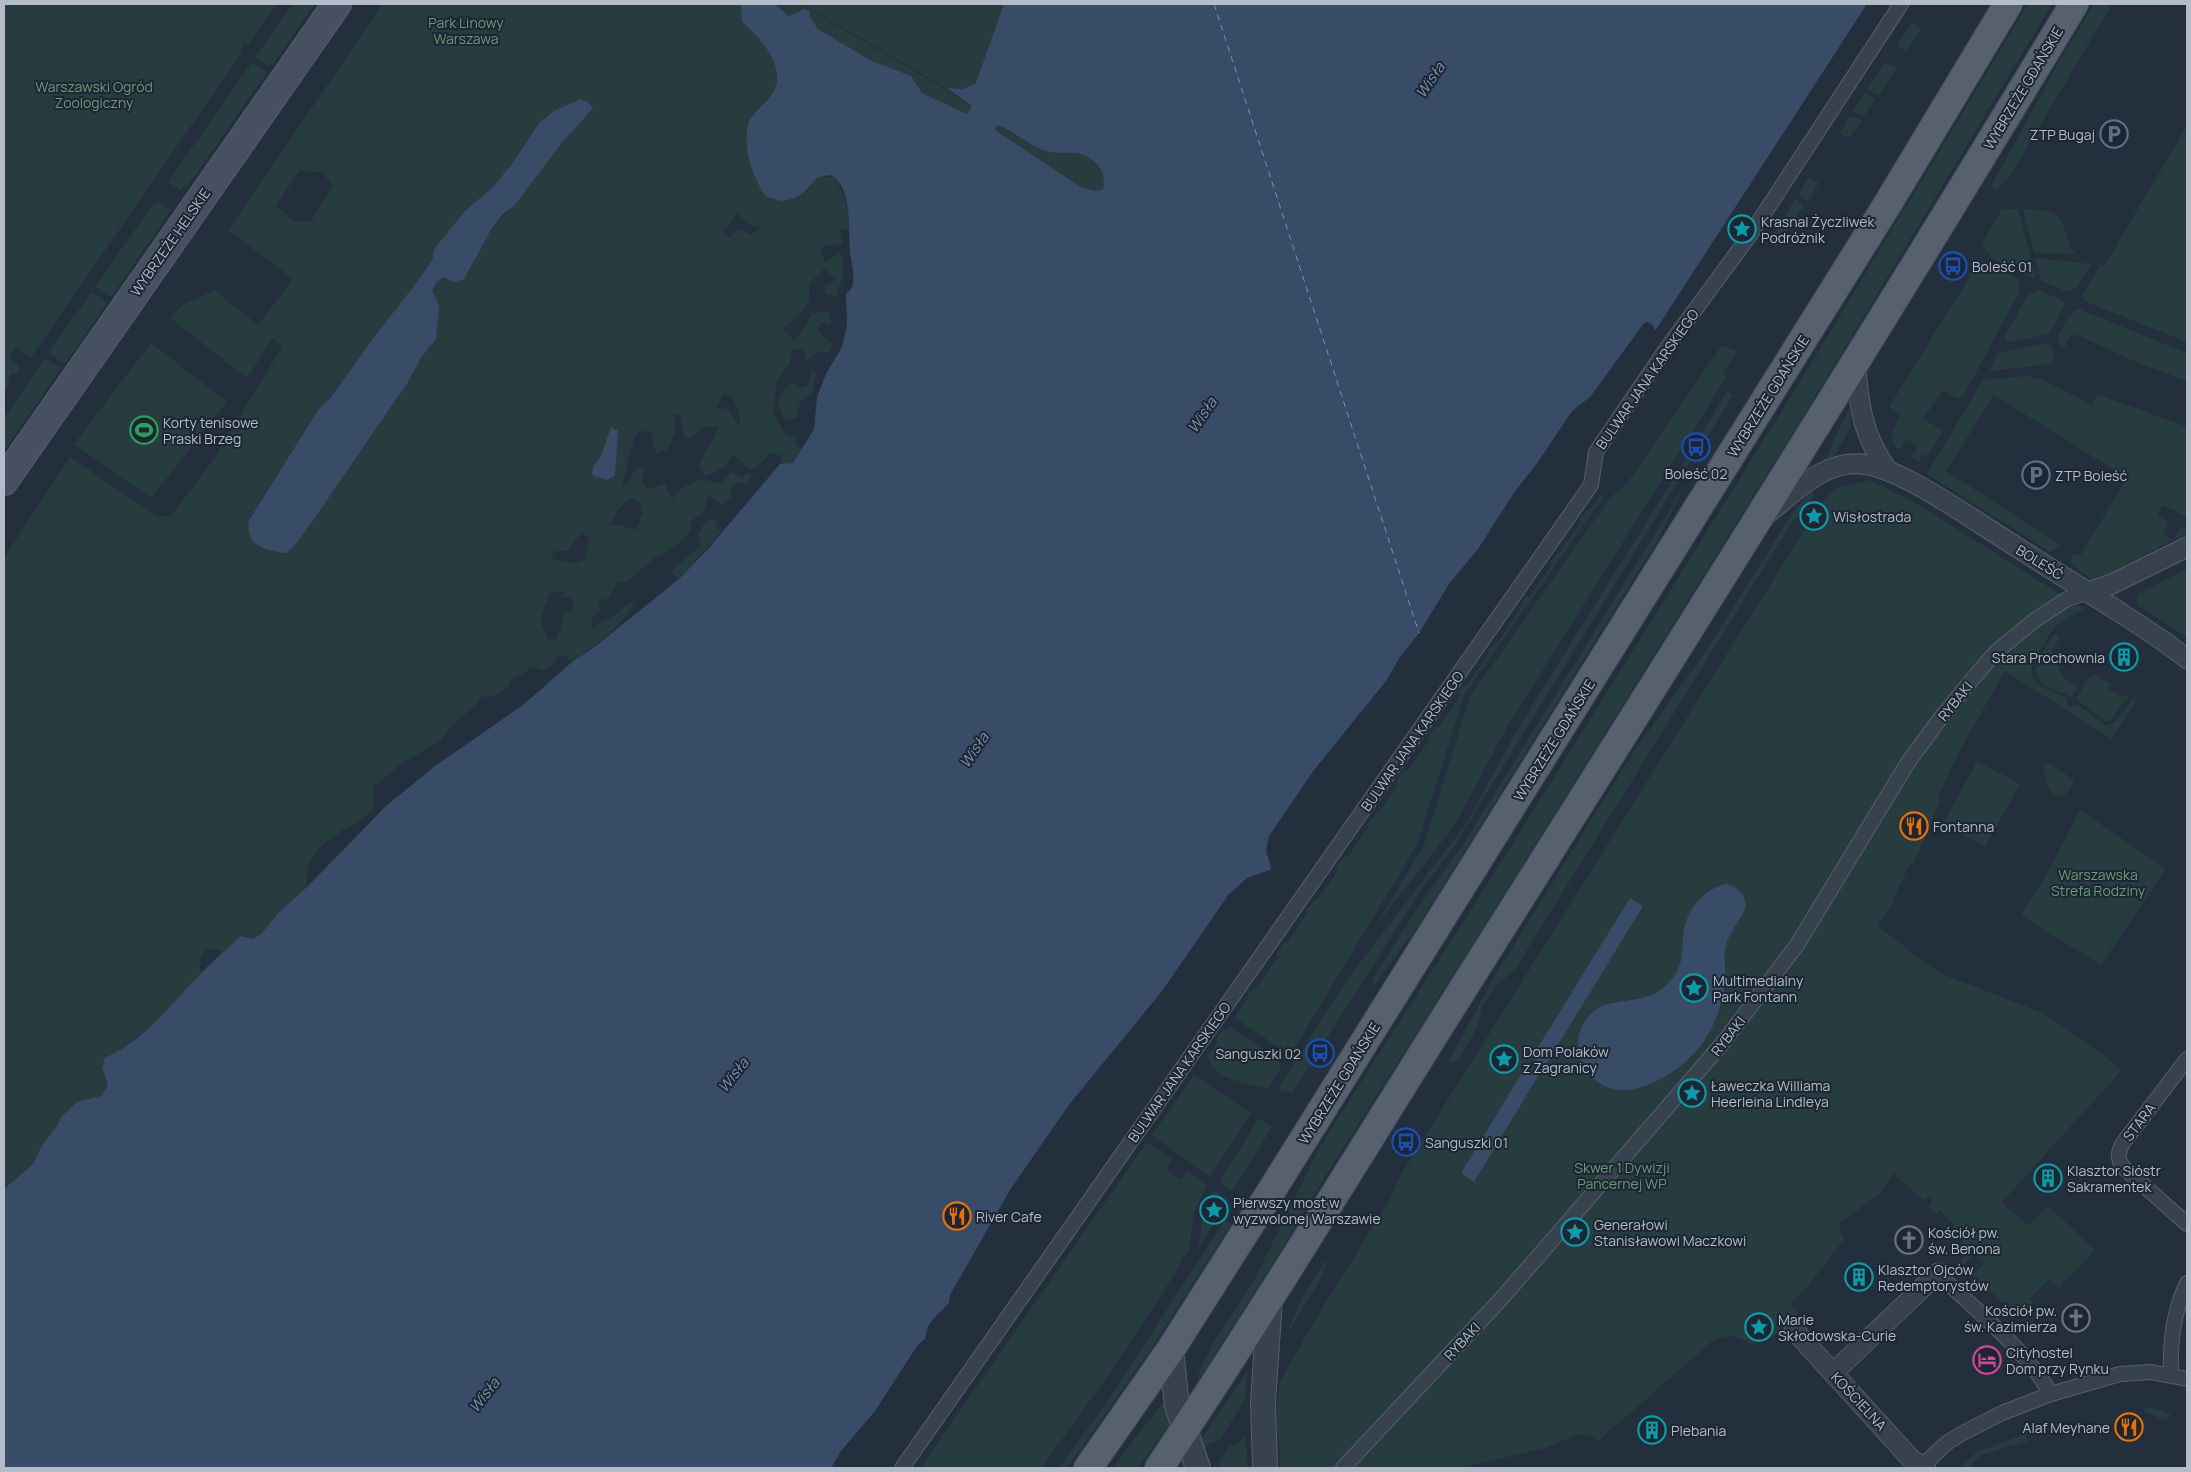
<svg xmlns="http://www.w3.org/2000/svg" width="2191" height="1472" font-family="Manrope,sans-serif">
  <rect width="100%" height="100%" fill="#242f3e"/>
  <path fill="#263c3f" fill-rule="evenodd" d="M4,4H276L248,45L245,43L240,51L242,52L32,356L30,357L16,347L9,357L19,366V370L16,375L12,373L8,380L11,382L4,393Z
    M293,4H315L272,65L268,66L255,57Z
    M383,4H754L742,22L755,33L786,72L815,177H833C846,193 848,210 850,230H840L843,244L823,246L820,253L826,262L837,254L842,255L844,273L836,297L825,294V285L837,280L824,269L809,284L810,301C801,311 794,321 783,329L794,341L806,326L811,314L828,311L831,324L822,322L817,330L833,345L829,353L817,352L807,362L803,350L793,349L790,363L777,381L773,414L786,435L796,437L795,445L802,448L801,451L793,463L780,464L782,456L770,453L756,468L749,470L739,459L732,455L725,467L705,476L699,465C705,451 714,441 718,426L703,427L691,439L684,438L681,415L675,414V432L668,449L656,453L651,432L638,431C629,448 628,466 622,484H627L637,466L644,469L643,482L647,490L665,484L672,499L680,489L702,479L720,484L731,472L742,478L746,474L751,476L747,484L739,481L729,491L731,497L721,505L709,495L704,512L691,521V528L684,540L652,560L625,583L618,581L609,598L597,601L600,610L592,619V628L615,615L629,603L635,605L613,631L572,662L565,655L557,657L555,663L542,671L533,667L510,681L508,687L496,695L481,697L476,705L455,722L441,740L401,764L373,787V809C365,817 352,827 341,830L338,835C327,838 313,855 308,866C306,871 307,880 307,886L280,911L281,926L253,939L241,936L223,952L218,949H207C200,957 198,963 201,973L162,1016L122,1050L135,1068L41,1147L33,1164L4,1189V558L70,457L157,516H171L216,456L282,347L273,338L247,378L170,318L183,304L199,298L214,290L258,325L293,279L228,230ZM514,161V206C490,225 478,253 464,279L466,210L493,187ZM299,171L322,172L333,186L311,221L295,222L276,206ZM737,213L749,225L761,227L751,235L738,229L729,238L723,232ZM372,340L431,345L422,356L408,382L312,522L249,519L318,410C339,389 356,365 372,340ZM723,394L732,397L740,413L739,425L726,407L720,410L716,408ZM632,498L640,503L643,513L636,530L620,525H610L619,508ZM583,531L589,541L585,560L576,563L553,559L552,552L568,550ZM567,591L562,597H573L572,612L564,613L560,630L556,640L549,641L540,620L550,593Z
    M774,4H800L1055,153V144L1103,161L1111,183L1093,197L994,130L967,114L922,93L911,76L870,60L818,29L808,16L796,12L789,16Z
    M802,4H1013L975,105Z
    M2028,4H2052L1823,384L1515,877L1330,1169L1262,1281L1197,1382L1200,1370L1213,1343L1254,1280L1321,1145L1502,861L1806,372Z
    M2094,4H2112L2010,176L1997,190L1990,188L2059,62Z
    M1912,22L1921,29L1906,52L1897,45Z
    M252,62L265,71L266,74L187,187L184,186L182,189L185,191H181L168,182Z
    M1884,64L1898,66L1878,96L1867,89Z
    M1865,93L1875,100L1864,116L1852,112Z
    M1850,116L1862,120L1850,137L1847,138L1840,132Z
    M2187,126V342L2084,301L2082,296L2100,266H2104Z
    M1809,177L1819,183L1808,201L1798,195Z
    M1795,199L1804,205L1791,224L1783,219Z
    M158,202L171,210L112,296H108L95,287L153,204Z
    M2002,209H2018L2035,274L2034,278C2017,270 1989,262 1982,244Z
    M2023,209C2065,211 2059,214 2072,251L2078,254L2034,253Z
    M1780,224L1788,230L1776,247L1768,241Z
    M2035,258L2091,264L2077,287L2068,292L2041,281Z
    M1981,261L2017,278L2020,285L2019,292L1963,397L1957,399L1943,390L1923,419L1943,430L1927,456L1923,454L1919,462L1911,457L1917,449L1915,444L1909,440L1905,441L1901,450L1895,447L1891,436L1900,415L1889,407L1969,278L1974,262Z
    M2040,290L2063,301L2065,305L2049,334L2009,342L2004,338L2026,298L2031,293Z
    M92,292L105,301L106,305L66,362H62L48,352Z
    M2079,309L2187,353V381L2136,362L2077,335L2070,336L2065,347L2060,345L2057,338C2063,328 2067,312 2079,309Z
    M151,343L227,402L151,498L74,444Z
    M2046,343L2052,347L2054,359L2051,364L1989,371L1998,353Z
    M1722,345L1737,351L1723,373L1727,376L1507,727L1460,815L1447,835L1375,927L1424,845L1470,697L1610,498L1626,485Z
    M45,358L59,367L60,370L4,451V418Z
    M812,371L816,374L813,391L800,402L797,417L786,421C775,406 777,393 792,382L799,388L808,385Z
    M2026,376L2040,379L2092,404L2097,394L2187,427V517L2163,505L2157,516L2169,522L2163,534L2173,540L2182,526L2187,529V533L2094,581L2070,563L2073,553L2080,556L2127,478L1994,395L1946,471L2061,545L2050,552L1927,474L1983,380Z
    M1727,392L1733,395L1706,439L1700,436Z
    M1850,408L1851,426L1835,456L1826,459L1837,432Z
    M1687,457L1691,460L1450,853L1425,884L1292,1093L1282,1092L1278,1089L1346,981L1466,824L1517,730Z
    M1869,480L1909,499L2084,609L2055,626L2032,665L2031,674L2037,684L2067,698V704L2071,707L2077,704L2106,726L2115,722L2133,699L2136,701L2111,739L2005,671L1960,750L1938,797L1941,799L1913,865L1910,864L1893,899L1895,900L1878,926L1929,966L1947,976L2043,1013L2105,1056L2121,1071L2002,1202L2028,1226L2048,1206L2095,1250L2059,1288L2049,1279L2030,1299L2034,1303L2019,1318L1973,1275L1984,1263L1975,1254L1962,1266L1960,1262L1966,1253L1962,1241L1951,1230L1955,1226L1939,1210L1937,1214L1928,1206L1933,1201L1928,1196L1923,1200L1893,1173L1881,1193L1841,1222L1840,1231L1844,1239L1809,1285L1791,1304L1799,1313L1770,1339L1763,1334L1752,1345C1738,1335 1727,1333 1711,1342L1618,1424L1616,1423L1599,1441L1590,1436L1580,1434L1541,1449L1459,1468H1281L1277,1423L1278,1392L1281,1380L1312,1325L1390,1199L1397,1181L1820,505L1836,488Z
    M1685,485L1659,538L1418,926L1375,984L1371,982C1399,936 1428,891 1461,848Z
    M1813,490V498L1791,524L1514,971L1500,982L1490,994L1483,1006L1477,1028L1458,1060L1447,1064L1494,977L1636,748L1706,651L1795,509Z
    M1602,494L1604,496L1464,695L1417,845L1294,1049L1288,1051L1281,1049L1238,1020L1235,1016L1248,999L1246,998L1253,988L1255,989L1278,957L1276,954L1284,942L1287,943L1307,913L1306,911L1314,899L1317,900L1338,871L1336,868L1345,856L1347,858L1369,826L1367,825L1376,813L1378,814L1398,783L1396,781L1405,769L1408,771L1429,740L1428,738L1435,727L1438,728L1460,696L1458,693L1465,684L1467,685L1489,653L1488,651L1496,641L1498,642L1520,609L1519,607L1527,596L1529,597L1551,566L1549,564L1556,554H1558L1581,523L1579,520L1587,510L1589,511Z
    M712,519L718,522L715,528L722,531L679,579L671,571L701,545L698,534L704,524Z
    M2187,569V637L2137,605V595Z
    M2054,634L2060,637L2052,651L2064,679L2078,687L2072,697C2064,693 2054,691 2046,686C2024,673 2046,648 2054,634Z
    M2095,675L2111,684L2108,688L2122,697L2124,695L2129,696L2109,722L2105,721L2076,699L2089,677Z
    M1977,761L2020,784L1985,847L1943,824Z
    M2050,764L2074,780C2070,789 2067,798 2055,795L2049,789L2043,768L2045,765Z
    M2080,810L2166,869L2101,965L2021,915L2049,870Z
    M1229,1026L1280,1060V1069L1268,1088C1258,1088 1226,1079 1219,1073C1213,1069 1210,1063 1207,1057L1218,1042L1216,1040L1223,1029L1226,1030Z
    M1194,1075L1251,1113L1210,1177L1152,1135Z
    M1259,1118L1272,1127L1232,1192L1219,1182Z
    M1147,1142L1172,1160L1168,1166L1169,1172L1180,1180L1187,1171L1207,1185L1194,1212L1189,1252L1182,1257L1178,1269L1110,1373L1041,1468H920Z
    M1213,1190L1228,1200L1198,1249L1204,1208Z
    M1225,1220L1231,1224L1151,1349L1067,1468H1059L1108,1400Z
    M1325,1261L1327,1262L1323,1275L1286,1335L1303,1296Z
    M1248,1370L1245,1400L1219,1441L1210,1443L1204,1451L1202,1438Z
    M1171,1392L1173,1420L1138,1468H1112Z
    M2151,1407L2171,1414L2166,1421L2144,1412V1408Z
    M2026,1434L2028,1441L1982,1455L1967,1468H1960L1978,1451Z
    M1245,1435L1248,1468H1216L1230,1446L1239,1443Z"/>
  <path fill="#394c67" fill-rule="evenodd" d="M741,4H774L789,16L805,9L810,12L809,16L818,29L870,60L911,76L922,93L967,114L971,109V105L947,88L963,89L976,83L1004,4H1867L1655,331L1653,325L1648,322L1644,323L1590,397L1572,411L1538,462L1513,494L1478,549L1449,584L1419,633L1400,657L1386,681L1314,770L1269,836L1266,851L1271,867L1270,870L1247,878L1229,894L1162,991L1068,1106L1010,1190L950,1295L949,1303L935,1317L928,1326L925,1339L917,1346L875,1411L841,1451L831,1468H4V1189L33,1164L41,1147L57,1126L62,1116L77,1102L101,1096L108,1085L102,1068L105,1058C145,1040 172,1003 201,973C214,960 227,948 241,936L253,939L261,934L280,911L308,886L386,806L435,766L523,705L572,662L597,645L679,579L708,549L780,464L793,463L814,429L817,397L826,374L842,347L847,326L846,294C848,292 850,291 851,289C856,280 852,267 851,258C847,236 855,187 830,175L817,178L803,193L792,199L781,201L765,196C754,177 744,154 747,131C748,115 762,108 770,97C791,71 761,38 742,22ZM996,125L1003,127C1016,134 1029,144 1043,150C1056,155 1069,151 1081,154C1097,159 1107,173 1103,189L1096,191L1080,187L995,130Z
    M580,99L588,102L593,108L560,145L514,206L503,214L492,228L464,279L454,282L443,277L436,282L432,291L439,305L436,339L422,356L408,382L312,522L294,546L286,553C265,551 244,545 249,520L318,410L332,396L372,340L414,286L432,261L435,248L466,210L493,187L514,161L539,123L554,111Z
    M611,427L618,431V434L615,475L607,480L594,476L592,473L593,467L601,456Z
    M1725,884C1738,886 1744,893 1746,906C1742,920 1729,931 1726,946C1723,957 1726,968 1725,980C1723,1005 1714,1029 1698,1049C1681,1069 1654,1087 1627,1090C1591,1093 1566,1053 1584,1023C1606,986 1646,1016 1674,976C1683,964 1682,951 1683,937C1685,912 1701,891 1725,884Z
    M1630,898L1643,906L1545,1066L1532,1057Z
    M1525,1068L1538,1076L1474,1182L1461,1173Z"/>
  <g fill="none" stroke-linecap="round" stroke-linejoin="round">
    <path stroke="#7c92b1" stroke-width="1" stroke-dasharray="6 5" stroke-linecap="butt" d="M1214,4L1419,633"/>
    <g stroke="#565f6c" stroke-width="16">
      <path id="pedestrian" d="M2187,1059L2123,1143C2118,1152 2117,1158 2123,1167L2187,1224
        M1949,1284C1985,1318 2026,1351 2051,1394
        M2171,1375C2170,1342 2173,1313 2187,1283
        M1922,1466L1948,1442L1963,1433L2002,1413L2051,1394L2120,1374L2151,1372L2187,1379
        M902,1468L1591,485L1596,452L1664,352L1750,235L1901,4
        M1343,1468L1502,1298L1722,1044L1797,945L1907,764L1942,716L1976,675L1996,652L2035,620L2067,599L2088,592"/>
    </g>
    <g stroke="#565f6c" stroke-width="21">
      <path id="minor" d="M1855,363C1860,408 1861,432 1888,471
        M1767,514C1795,492 1823,461 1861,464C1900,467 1967,516 2001,537C2037,560 2073,583 2110,606C2136,623 2163,639 2187,659
        M2088,592L2112,584L2187,547
        M1794,1330L1912,1460L1926,1468
        M1833,1373L1938,1273"/>
    </g>
    <g stroke="#565f6c" stroke-width="26">
      <path id="tertiary" d="M1171,1349L1177,1406L1198,1468
        M1265,1468L1263,1401L1270,1300"/>
    </g>
    <g stroke="#565f6c" stroke-width="30">
      <path id="secondary" d="M4,481L337,4"/>
    </g>
    <g stroke="#414a57" stroke-width="30">
      <path id="primary" d="M1088,1468L1171,1349L1275,1185L1887,205L2008,4
        M1159,1468C1264,1312 1361,1151 1461,992C1668,664 1874,336 2074,4"/>
    </g>
    <use href="#pedestrian" stroke="#38414e" stroke-width="14"/>
    <use href="#minor" stroke="#38414e" stroke-width="19"/>
    <use href="#tertiary" stroke="#38414e" stroke-width="24"/>
    <use href="#secondary" stroke="#465061" stroke-width="28"/>
    <use href="#primary" stroke="#56606e" stroke-width="28"/>
  </g>
  <defs>
    <g id="parking-ring" transform="scale(1.4375)"><circle r="9.5" fill="#1d2633" stroke="#5c6f8a" stroke-width="1.5"/><path d="M-3.5-5.5H1a3.5 3.5 0 0 1 0 7H-1V5.5H-3.5ZM-1-3.4V-.6H.8a1.4 1.4 0 0 0 0-2.8Z" fill="#5c6f8a"/></g>
    <g id="sight-ring" transform="scale(1.4375)"><circle r="9.5" fill="#1d2633" stroke="#0f9aa8" stroke-width="1.5"/><path d="M0-6L1.8-2.2L6-1.7L2.9 1.2L3.7 5.4L0 3.3L-3.7 5.4L-2.9 1.2L-6-1.7L-1.8-2.2Z" fill="#0f9aa8"/></g>
    <g id="bus-ring" transform="scale(1.4375)"><circle r="9.5" fill="#1d2633" stroke="#1a4fb4" stroke-width="1.5"/><path d="M-5-6H5V4H4V6H2V4H-2V6H-4V4H-5ZM-3.5-4V0h7V-4ZM-3.5 1.2v1.5H-2V1.2ZM2 1.2v1.5H3.5V1.2Z" fill="#1a4fb4"/></g>
    <g id="stadium-ring" transform="scale(1.4375)"><circle r="9.5" fill="#1d2633" stroke="#2e9e5b" stroke-width="1.5"/><path d="M0-5a6.5 5 0 1 0 0 10a6.5 5 0 1 0 0-10ZM-3.5-1.8h7v3.6h-7Z" fill="#2e9e5b"/></g>
    <g id="building-ring" transform="scale(1.4375)"><circle r="9.5" fill="#1d2633" stroke="#0f9aa8" stroke-width="1.5"/><path d="M-4-6H4V6H1V3H-1V6H-4ZM-2.5-4.3h1.7v1.8h-1.7ZM.8-4.3h1.7v1.8H.8ZM-2.5-1h1.7V.8h-1.7ZM.8-1h1.7V.8H.8Z" fill="#0f9aa8"/></g>
    <g id="restaurant-ring" transform="scale(1.4375)"><circle r="9.5" fill="#1d2633" stroke="#e8710a" stroke-width="1.5"/><path d="M-5-6h1v4h1v-4h1v4h1v-4h1v5L-1.5 .5V6h-2V.5L-5-1ZM5-6V6H3V1.5H1.5Q1.5-4 5-6Z" fill="#e8710a"/></g>
    <g id="church-ring" transform="scale(1.4375)"><circle r="9.5" fill="#1d2633" stroke="#6b7280" stroke-width="1.5"/><path d="M-1.2-6h2.4v3.5h3.3v2.4h-3.3V6h-2.4V-.1h-3.3v-2.4h3.3Z" fill="#6b7280"/></g>
    <g id="hotel-ring" transform="scale(1.4375)"><circle r="9.5" fill="#1d2633" stroke="#d1479c" stroke-width="1.5"/><path d="M-6-4.5h1.5V1H6V5H4.5V3h-9V5H-6ZM-4 0a1.8 1.8 0 1 1 3.6 0ZM.5 0V-2.5h3Q6-2.5 6 0Z" fill="#d1479c"/></g>
  </defs>
  <g fill-rule="evenodd">
    <use href="#parking-ring" x="2114" y="134"/>
    <use href="#sight-ring" x="1742" y="229"/>
    <use href="#bus-ring" x="1953" y="266"/>
    <use href="#stadium-ring" x="144" y="430"/>
    <use href="#bus-ring" x="1696" y="447"/>
    <use href="#parking-ring" x="2036" y="475"/>
    <use href="#sight-ring" x="1814" y="516"/>
    <use href="#building-ring" x="2124" y="657"/>
    <use href="#restaurant-ring" x="1914" y="826"/>
    <use href="#sight-ring" x="1694" y="988"/>
    <use href="#bus-ring" x="1320" y="1053"/>
    <use href="#sight-ring" x="1504" y="1059"/>
    <use href="#sight-ring" x="1692" y="1093"/>
    <use href="#bus-ring" x="1406" y="1142"/>
    <use href="#building-ring" x="2048" y="1178"/>
    <use href="#sight-ring" x="1214" y="1210"/>
    <use href="#restaurant-ring" x="957" y="1216"/>
    <use href="#sight-ring" x="1575" y="1232"/>
    <use href="#church-ring" x="1909" y="1240"/>
    <use href="#building-ring" x="1859" y="1277"/>
    <use href="#church-ring" x="2076" y="1318"/>
    <use href="#sight-ring" x="1759" y="1327"/>
    <use href="#hotel-ring" x="1987" y="1360"/>
    <use href="#restaurant-ring" x="2129" y="1427"/>
    <use href="#building-ring" x="1652" y="1430"/>
  </g>
  <g text-anchor="middle" dominant-baseline="central" stroke-width="4" stroke-linejoin="round" paint-order="stroke">
    <g font-size="14" fill="#6b9a76" stroke="#1d2633">
      <text x="466" y="22">Park Linowy<tspan x="466" dy="16">Warszawa</tspan></text>
      <text x="94" y="86">Warszawski Ogród<tspan x="94" dy="16">Zoologiczny</tspan></text>
      <text x="2098" y="874">Warszawska<tspan x="2098" dy="16">Strefa Rodziny</tspan></text>
      <text x="1622" y="1167">Skwer 1 Dywizji<tspan x="1622" dy="16">Pancernej WP</tspan></text>
    </g>
    <g font-size="14" fill="#b4bcc9" stroke="#1d2633">
      <text transform="translate(2023 88) rotate(-59)">WYBRZEŻE GDAŃSKIE</text>
      <text transform="translate(170 242) rotate(-55)">WYBRZEŻE HELSKIE</text>
      <text transform="translate(1647 379) rotate(-55)">BULWAR JANA KARSKIEGO</text>
      <text transform="translate(1768 396) rotate(-58)">WYBRZEŻE GDAŃSKIE</text>
      <text transform="translate(2040 562) rotate(32)">BOLEŚĆ</text>
      <text transform="translate(1955 701) rotate(-51)">RYBAKI</text>
      <text transform="translate(1554 740) rotate(-58)">WYBRZEŻE GDAŃSKIE</text>
      <text transform="translate(1412 741) rotate(-55)">BULWAR JANA KARSKIEGO</text>
      <text transform="translate(1728 1036) rotate(-52)">RYBAKI</text>
      <text transform="translate(1179 1072) rotate(-55)">BULWAR JANA KARSKIEGO</text>
      <text transform="translate(1339 1083) rotate(-58)">WYBRZEŻE GDAŃSKIE</text>
      <text transform="translate(2139 1122) rotate(-53)">STARA</text>
      <text transform="translate(1462 1341) rotate(-47)">RYBAKI</text>
      <text transform="translate(1859 1401) rotate(47)">KOŚCIELNA</text>
    </g>
    <g font-size="14" fill="#b4bcc9" stroke="#1d2633" text-anchor="start">
      <text x="2095" y="134" text-anchor="end">ZTP Bugaj</text>
      <text x="1761" y="221">Krasnal Życzliwek<tspan x="1761" dy="16">Podróżnik</tspan></text>
      <text x="1972" y="266">Boleść 01</text>
      <text x="163" y="422">Korty tenisowe<tspan x="163" dy="16">Praski Brzeg</tspan></text>
      <text x="1696" y="473" text-anchor="middle">Boleść 02</text>
      <text x="2055" y="475">ZTP Boleść</text>
      <text x="1833" y="516">Wisłostrada</text>
      <text x="2105" y="657" text-anchor="end">Stara Prochownia</text>
      <text x="1933" y="826">Fontanna</text>
      <text x="1713" y="980">Multimedialny<tspan x="1713" dy="16">Park Fontann</tspan></text>
      <text x="1523" y="1051">Dom Polaków<tspan x="1523" dy="16">z Zagranicy</tspan></text>
      <text x="1301" y="1053" text-anchor="end">Sanguszki 02</text>
      <text x="1711" y="1085">Ławeczka Williama<tspan x="1711" dy="16">Heerleina Lindleya</tspan></text>
      <text x="1425" y="1142">Sanguszki 01</text>
      <text x="2067" y="1170">Klasztor Sióstr<tspan x="2067" dy="16">Sakramentek</tspan></text>
      <text x="1233" y="1202">Pierwszy most w<tspan x="1233" dy="16">wyzwolonej Warszawie</tspan></text>
      <text x="976" y="1216">River Cafe</text>
      <text x="1594" y="1224">Generałowi<tspan x="1594" dy="16">Stanisławowi Maczkowi</tspan></text>
      <text x="1928" y="1232">Kościół pw.<tspan x="1928" dy="16">św. Benona</tspan></text>
      <text x="1878" y="1269">Klasztor Ojców<tspan x="1878" dy="16">Redemptorystów</tspan></text>
      <text x="2057" y="1310" text-anchor="end">Kościół pw.<tspan x="2057" dy="16">św. Kazimierza</tspan></text>
      <text x="1778" y="1319">Marie<tspan x="1778" dy="16">Skłodowska-Curie</tspan></text>
      <text x="2006" y="1352">Cityhostel<tspan x="2006" dy="16">Dom przy Rynku</tspan></text>
      <text x="2110" y="1427" text-anchor="end">Alaf Meyhane</text>
      <text x="1671" y="1430">Plebania</text>
    </g>
    <g font-size="15" font-style="italic" fill="#7c92b1" stroke="#1d2633">
      <text transform="translate(1430 80) rotate(-56)">Wisła</text>
      <text transform="translate(1202 415) rotate(-56)">Wisła</text>
      <text transform="translate(974 750) rotate(-56)">Wisła</text>
      <text transform="translate(733 1075) rotate(-52)">Wisła</text>
      <text transform="translate(484 1395) rotate(-52)">Wisła</text>
    </g>
  </g>
  <rect width="2191" height="1472" fill="none" stroke="#b4bcc9" stroke-width="10"/>
</svg>
